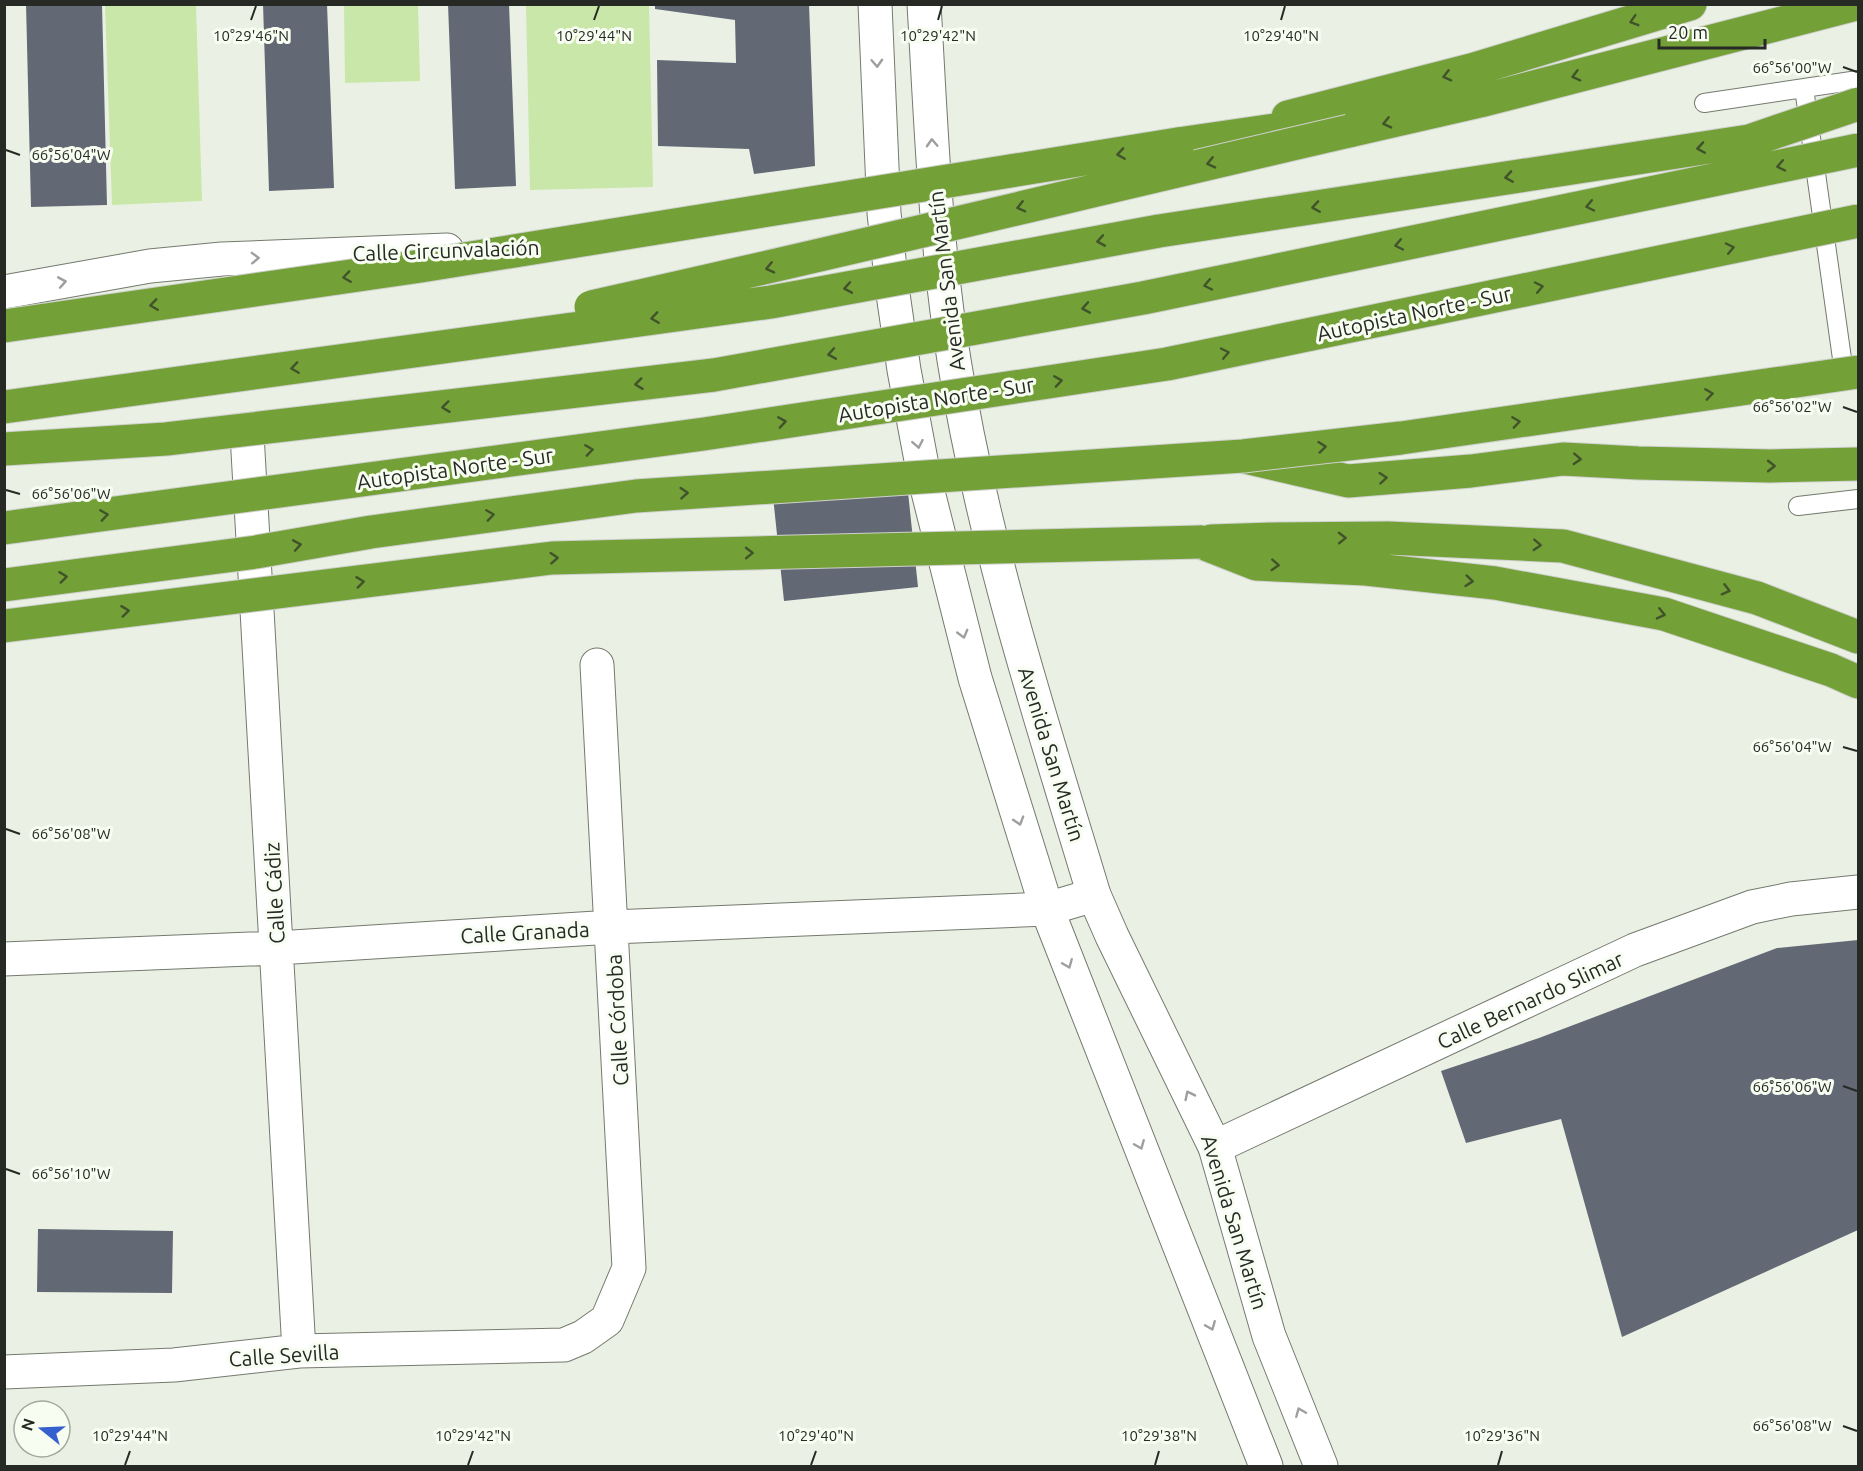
<svg xmlns="http://www.w3.org/2000/svg" width="1863" height="1471" font-family="Ubuntu,sans-serif">
  <rect width="100%" height="100%" fill="#eaf1e4"/>
  <path fill="#c8e7a8" d="M105,5H196L202,201L112,205Z
    M344,5H418L420,81L345,83Z
    M526,5H649L653,187L530,190Z"/>
  <path fill="#636974" d="M26,4H102L107,205L31,207Z
    M263,4H327L334,188L269,191Z
    M448,4H509L516,186L455,189Z
    M655,4H809L815,166L754,174L749,149L658,146L657,60L736,63L735,20L655,9Z
    M906,473L918,587L784,601L772,487Z
    M1858,940V1230L1622,1337L1561,1119L1466,1143L1441,1071L1539,1038L1777,948Z
    M38,1229L173,1231L172,1293L37,1292Z"/>
  <g fill="none" stroke-linecap="round" stroke-linejoin="round">
    <g stroke="#747a6e" stroke-width="20">
      <path id="service" d="M1804,88L1845,380
        M1704,103L1858,80
        M1798,506L1858,499"/>
    </g>
    <g stroke="#747a6e" stroke-width="35">
      <path id="minor" d="M4,292L150,266L222,259L447,250
        M247,434L299,1351
        M4,959L277,948L612,927L1047,909L1094,895
        M1215,1147L1635,950L1752,907L1791,899L1858,892
        M4,1372L174,1365L299,1351L564,1345L583,1337L607,1320L629,1268L597,665"/>
    </g>
    <g stroke="#747a6e" stroke-width="35">
      <path id="secondary" d="M875,4L884,213L892,287L904,370L924,476L975,678L1047,909L1266,1466
        M924,4C931,123 935,242 954,360C983,543 1041,719 1094,895L1112,936L1215,1147L1269,1336L1321,1466"/>
    </g>
    <g stroke="#cfd0cf" stroke-width="35">
      <path id="motorway" d="M1288,117L1471,70L1690,4
        M1178,144L1309,125L1349,131L1480,101L1856,4
        M1245,457L1348,481L1471,471L1563,459L1638,463L1770,466L1858,464
        M1211,541L1275,539L1388,538L1563,546L1757,598L1858,637
        M1200,542L1256,564L1366,569L1495,583L1664,614L1831,670L1858,682"/>
    </g>
    <use href="#service" stroke="#fff" stroke-width="18"/>
    <use href="#minor" stroke="#fff" stroke-width="33"/>
    <use href="#secondary" stroke="#fff" stroke-width="33"/>
    <use href="#motorway" stroke="#74a137" stroke-width="33"/>
    <g stroke="#cfd0cf" stroke-width="35" stroke-linecap="butt">
      <path id="motorway-bridge" d="M591,307C845,251 1097,189 1349,131
        M4,326L421,266L1178,144
        M4,407L771,302L1159,231L1749,141L1858,104
        M4,449L166,439L714,375L1143,298L1858,150
        M4,528L704,434L1167,364L1858,221
        M4,585L256,552L371,532L636,496L1243,456L1401,438L1858,372
        M4,626L552,558L1200,542"/>
    </g>
    <use href="#motorway-bridge" stroke="#74a137" stroke-width="33"/>
  </g>
  <defs><path id="oneway-chevron" d="M-2-3.5L2.5 0L-2 3.5" fill="none" stroke-width="1.6" stroke-linecap="round" stroke-linejoin="round" transform="scale(1.5)"/></defs>
  <g stroke="#41532b">
    <use href="#oneway-chevron" transform="translate(1634 21) rotate(163)"/>
    <use href="#oneway-chevron" transform="translate(1447 76) rotate(166)"/>
    <use href="#oneway-chevron" transform="translate(1576 76) rotate(165)"/>
    <use href="#oneway-chevron" transform="translate(1387 123) rotate(167)"/>
    <use href="#oneway-chevron" transform="translate(1701 148) rotate(171)"/>
    <use href="#oneway-chevron" transform="translate(1121 154) rotate(171)"/>
    <use href="#oneway-chevron" transform="translate(1211 163) rotate(167)"/>
    <use href="#oneway-chevron" transform="translate(1781 166) rotate(168)"/>
    <use href="#oneway-chevron" transform="translate(1509 177) rotate(171)"/>
    <use href="#oneway-chevron" transform="translate(1590 206) rotate(168)"/>
    <use href="#oneway-chevron" transform="translate(1021 207) rotate(166)"/>
    <use href="#oneway-chevron" transform="translate(1316 207) rotate(171)"/>
    <use href="#oneway-chevron" transform="translate(1101 241) rotate(170)"/>
    <use href="#oneway-chevron" transform="translate(1399 245) rotate(168)"/>
    <use href="#oneway-chevron" transform="translate(1730 248) rotate(-12)"/>
    <use href="#oneway-chevron" transform="translate(770 268) rotate(167)"/>
    <use href="#oneway-chevron" transform="translate(347 277) rotate(172)"/>
    <use href="#oneway-chevron" transform="translate(1208 285) rotate(168)"/>
    <use href="#oneway-chevron" transform="translate(1539 287) rotate(-12)"/>
    <use href="#oneway-chevron" transform="translate(848 288) rotate(170)"/>
    <use href="#oneway-chevron" transform="translate(154 305) rotate(172)"/>
    <use href="#oneway-chevron" transform="translate(1086 308) rotate(170)"/>
    <use href="#oneway-chevron" transform="translate(655 318) rotate(172)"/>
    <use href="#oneway-chevron" transform="translate(1225 353) rotate(-12)"/>
    <use href="#oneway-chevron" transform="translate(832 354) rotate(170)"/>
    <use href="#oneway-chevron" transform="translate(295 368) rotate(172)"/>
    <use href="#oneway-chevron" transform="translate(1058 381) rotate(-9)"/>
    <use href="#oneway-chevron" transform="translate(639 384) rotate(173)"/>
    <use href="#oneway-chevron" transform="translate(1709 394) rotate(-8)"/>
    <use href="#oneway-chevron" transform="translate(446 407) rotate(173)"/>
    <use href="#oneway-chevron" transform="translate(782 422) rotate(-9)"/>
    <use href="#oneway-chevron" transform="translate(1516 422) rotate(-8)"/>
    <use href="#oneway-chevron" transform="translate(1322 447) rotate(-6)"/>
    <use href="#oneway-chevron" transform="translate(589 450) rotate(-8)"/>
    <use href="#oneway-chevron" transform="translate(1577 459) rotate(3)"/>
    <use href="#oneway-chevron" transform="translate(1771 466)"/>
    <use href="#oneway-chevron" transform="translate(1383 478) rotate(-5)"/>
    <use href="#oneway-chevron" transform="translate(684 493) rotate(-4)"/>
    <use href="#oneway-chevron" transform="translate(104 515) rotate(-8)"/>
    <use href="#oneway-chevron" transform="translate(490 515) rotate(-8)"/>
    <use href="#oneway-chevron" transform="translate(1342 538) rotate(-1)"/>
    <use href="#oneway-chevron" transform="translate(297 545) rotate(-10)"/>
    <use href="#oneway-chevron" transform="translate(1537 545) rotate(3)"/>
    <use href="#oneway-chevron" transform="translate(749 553) rotate(-1)"/>
    <use href="#oneway-chevron" transform="translate(554 558) rotate(-4)"/>
    <use href="#oneway-chevron" transform="translate(1275 565) rotate(3)"/>
    <use href="#oneway-chevron" transform="translate(63 577) rotate(-7)"/>
    <use href="#oneway-chevron" transform="translate(1469 581) rotate(6)"/>
    <use href="#oneway-chevron" transform="translate(360 582) rotate(-7)"/>
    <use href="#oneway-chevron" transform="translate(1726 590) rotate(15)"/>
    <use href="#oneway-chevron" transform="translate(125 611) rotate(-7)"/>
    <use href="#oneway-chevron" transform="translate(1661 614) rotate(13)"/>
  </g>
  <g stroke="#9d9f9c">
    <use href="#oneway-chevron" transform="translate(877 63) rotate(87)"/>
    <use href="#oneway-chevron" transform="translate(932 143) rotate(-93)"/>
    <use href="#oneway-chevron" transform="translate(255 258) rotate(-2)"/>
    <use href="#oneway-chevron" transform="translate(62 282) rotate(-10)"/>
    <use href="#oneway-chevron" transform="translate(918 444) rotate(79)"/>
    <use href="#oneway-chevron" transform="translate(963 634) rotate(75)"/>
    <use href="#oneway-chevron" transform="translate(1019 821) rotate(73)"/>
    <use href="#oneway-chevron" transform="translate(1068 964) rotate(68)"/>
    <use href="#oneway-chevron" transform="translate(1189 1095) rotate(-116)"/>
    <use href="#oneway-chevron" transform="translate(1140 1145) rotate(68)"/>
    <use href="#oneway-chevron" transform="translate(1211 1326) rotate(68)"/>
    <use href="#oneway-chevron" transform="translate(1300 1412) rotate(-112)"/>
  </g>
  <path fill="none" stroke="#262924" stroke-width="2" d="M251,20L256,6M594,20L599,6M938,20L942,6M1281,20L1285,6M1843,67L1857,72M6,150L20,155M1843,407L1857,412M6,490L20,494M1843,747L1857,751M6,829L20,834M1843,1086L1857,1091M6,1169L20,1174M1843,1426L1857,1431M125,1465L130,1451M468,1465L473,1451M811,1465L816,1451M1155,1465L1159,1451M1498,1465L1502,1451"/>
  <g text-anchor="middle" dominant-baseline="central" stroke-width="6" stroke-linejoin="round" paint-order="stroke">
    <g font-size="21" fill="#262924" stroke="#f7fef1">
      <text transform="translate(446 250) rotate(-2)">Calle Circunvalación</text>
      <text transform="translate(946 281) rotate(-97)">Avenida San Martín</text>
      <text transform="translate(1414 313) rotate(-12)">Autopista Norte - Sur</text>
      <text transform="translate(936 399) rotate(-9)">Autopista Norte - Sur</text>
      <text transform="translate(455 468) rotate(-8)">Autopista Norte - Sur</text>
      <text transform="translate(1052 754) rotate(73)">Avenida San Martín</text>
      <text transform="translate(274 893) rotate(-93)">Calle Cádiz</text>
      <text transform="translate(525 932) rotate(-3)">Calle Granada</text>
      <text transform="translate(1530 1000) rotate(-25)">Calle Bernardo Slimar</text>
      <text transform="translate(617 1020) rotate(-93)">Calle Córdoba</text>
      <text transform="translate(1235 1222) rotate(73)">Avenida San Martín</text>
      <text transform="translate(284 1355) rotate(-4)">Calle Sevilla</text>
    </g>
  </g>
  <g font-size="15" text-anchor="middle" fill="#262924" stroke="#f7fef1" stroke-width="6" stroke-linejoin="round" paint-order="stroke">
    <text x="251" y="41">10°29'46"N</text>
    <text x="594" y="41">10°29'44"N</text>
    <text x="938" y="41">10°29'42"N</text>
    <text x="1281" y="41">10°29'40"N</text>
    <text x="1792" y="73">66°56'00"W</text>
    <text x="71" y="160">66°56'04"W</text>
    <text x="1792" y="412">66°56'02"W</text>
    <text x="71" y="499">66°56'06"W</text>
    <text x="1792" y="752">66°56'04"W</text>
    <text x="71" y="839">66°56'08"W</text>
    <text x="1792" y="1092">66°56'06"W</text>
    <text x="71" y="1179">66°56'10"W</text>
    <text x="1792" y="1431">66°56'08"W</text>
    <text x="473" y="1441">10°29'42"N</text>
    <text x="816" y="1441">10°29'40"N</text>
    <text x="1502" y="1441">10°29'36"N</text>
    <text x="130" y="1441">10°29'44"N</text>
    <text x="1159" y="1441">10°29'38"N</text>
  </g>
  <rect width="1863" height="1471" fill="none" stroke="#262924" stroke-width="12"/>
  <g transform="translate(42 1429) rotate(288)"><circle r="28" fill="#f7fef1" stroke="#a3a99f" stroke-width="1.5"/>
  <path d="M0-4.5L10 22L0 15L-10 22Z" fill="#365fcf"/>
  <text y="-9" font-size="16" font-weight="bold" text-anchor="middle" fill="#262924">N</text>
  </g>
  <path d="M1659 39v9h106v-9" fill="none" stroke="#262924" stroke-width="3"/>
  <text x="1668" y="39" font-size="18" fill="#262924" stroke="#f7fef1" stroke-width="4.5" paint-order="stroke">20 m</text>
</svg>
